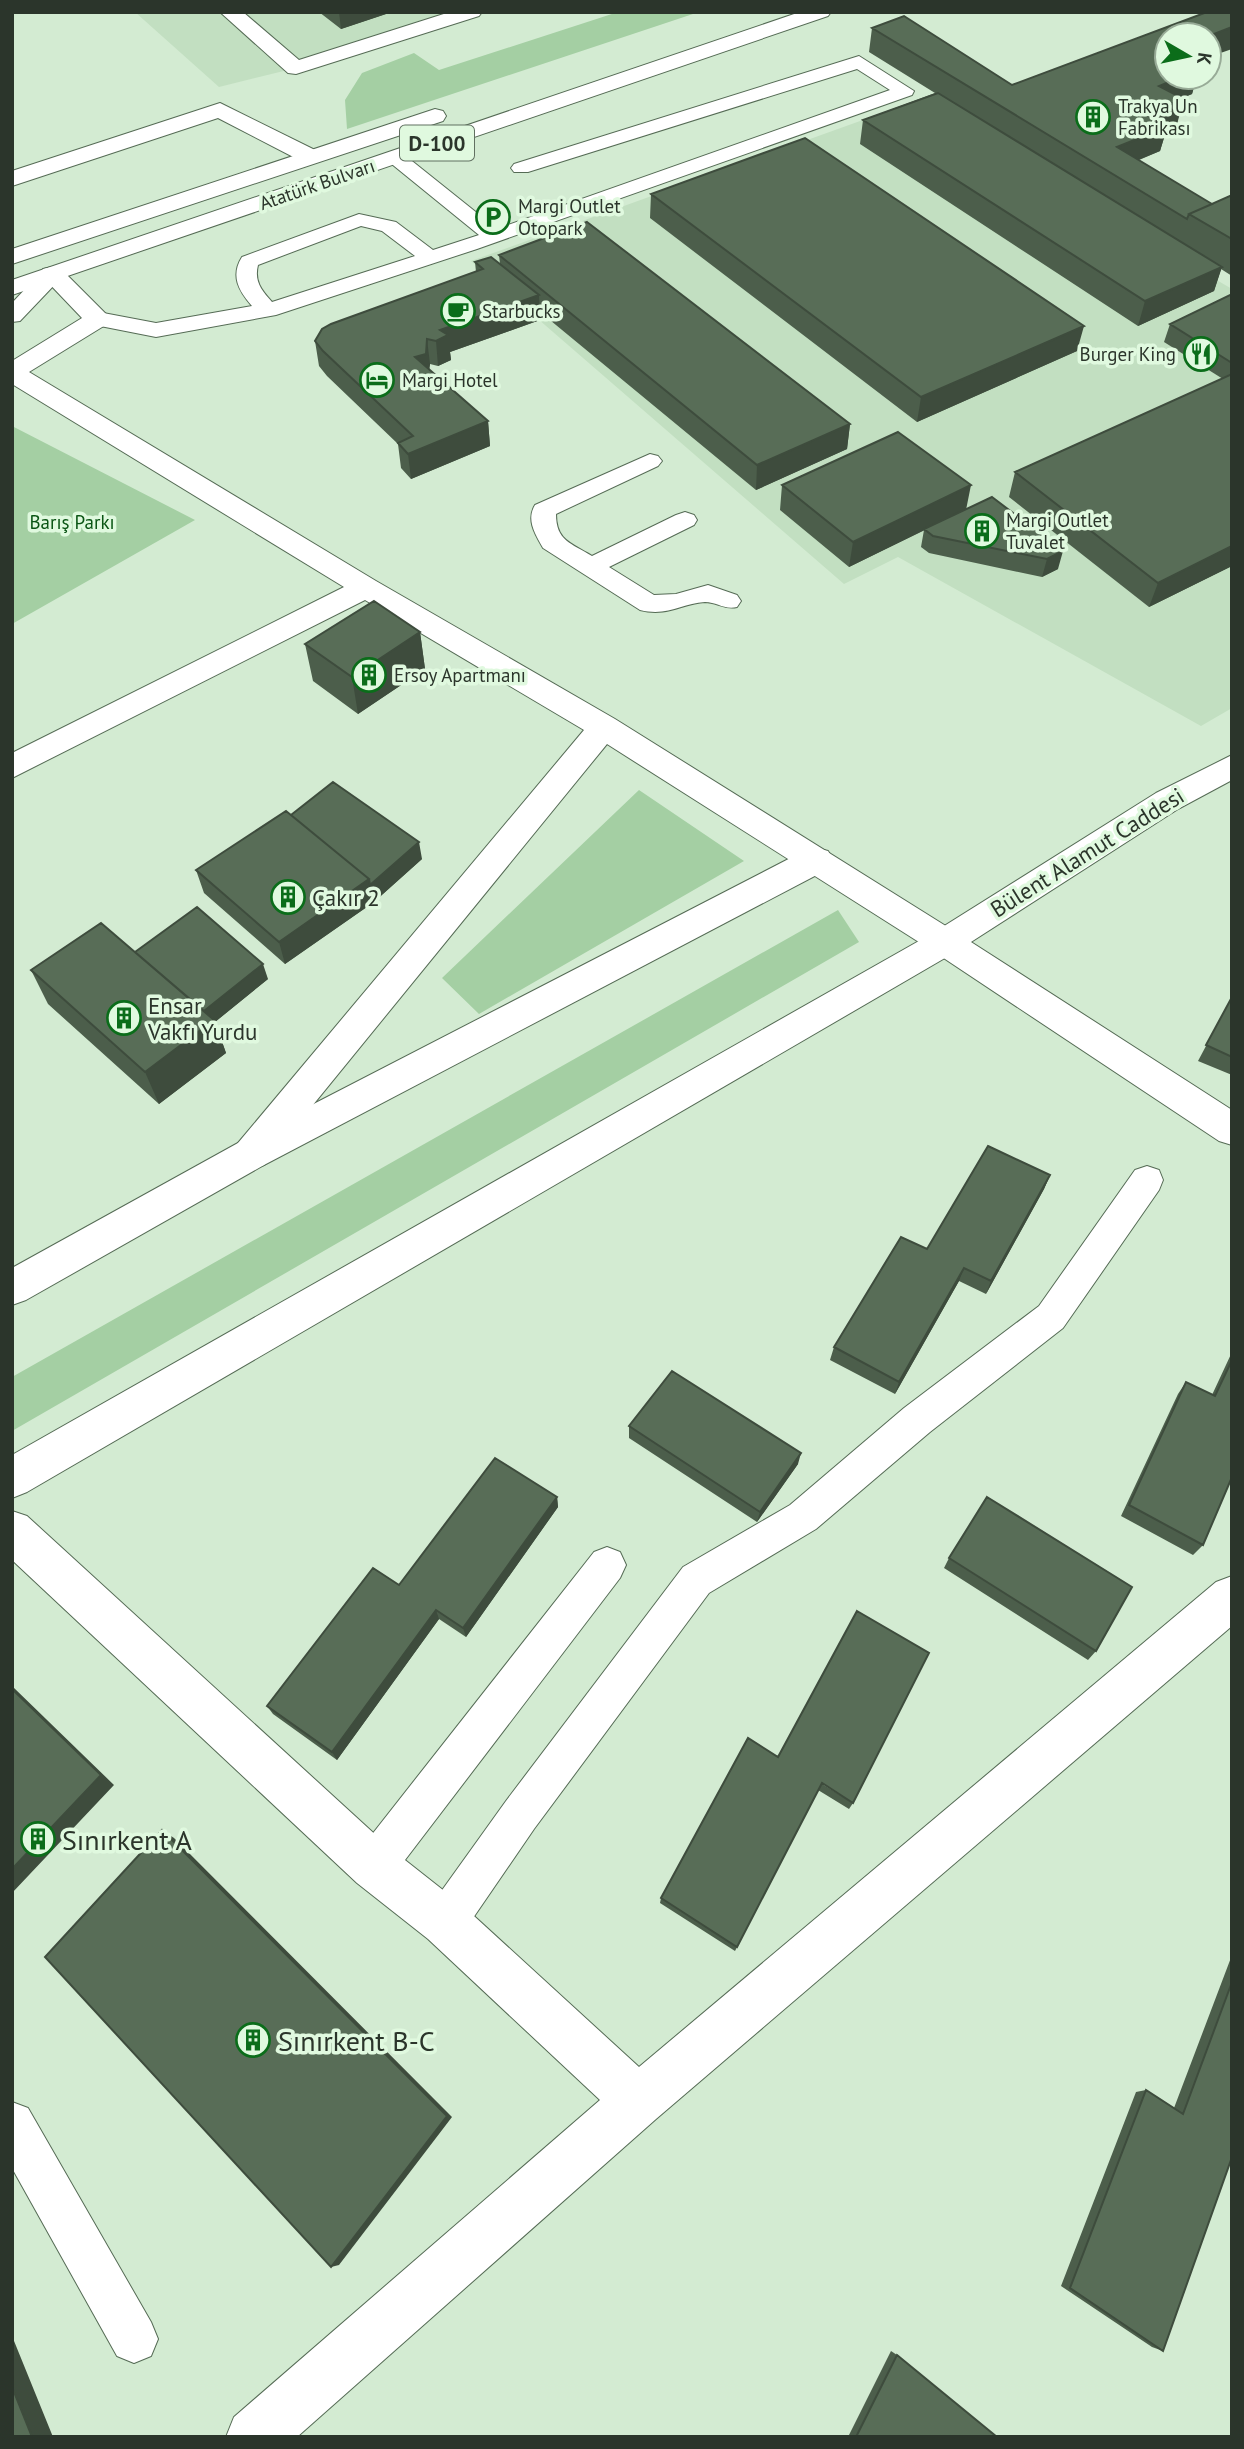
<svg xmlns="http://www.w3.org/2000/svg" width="1244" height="2449" font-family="'PT Sans',sans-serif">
  <rect width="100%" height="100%" fill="#d3ebd2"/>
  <path fill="#c2dfc1" d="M135,12H472L296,68L219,87Z
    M913,102L1232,289V708L1201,726L898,557L844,584L471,261Z"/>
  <path fill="#a4cfa3" d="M618,12H699L347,129L345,100L362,73L414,53L439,70Z
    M12,426L195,520L12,624Z
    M639,790L744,861L479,1014L442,978Z
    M838,910L859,942L12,1431V1377Z"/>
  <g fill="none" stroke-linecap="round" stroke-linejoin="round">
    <g stroke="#556b55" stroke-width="2">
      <path id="lane" d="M859,56L914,91L912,95L477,249L276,315L156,337L90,324L87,319L90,314L98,312L156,323L252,306C239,291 230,276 242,257L359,214L396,222L433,250L479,235L388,161L385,157L388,153H402L497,229L890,90L857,69L528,172H514L511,168L514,164ZM361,226L382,231L415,256L272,302C261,290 254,281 258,265Z
        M52,268L60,269L63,274L60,279L20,321L12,322V303L44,269Z
        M650,454L658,456L662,461L658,466L556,514C556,541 571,543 592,556L676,515L685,512L694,515L697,520L694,525L609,567L654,595L676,594L708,585L737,595L741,601L737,607C724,610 717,602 705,602C682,603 668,617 640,610L543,548C535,534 526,520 535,505Z
        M1147,1166L1159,1170L1163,1180L1159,1190L1063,1328L930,1432L816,1529L709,1593L534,1829L460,1937L445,1943L430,1937L424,1922L430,1907L506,1801L683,1567L790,1505L904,1408L1039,1306L1135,1170Z
        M607,1547L620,1552L626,1565L620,1578L389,1881L374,1887L359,1881L353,1866L359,1851L594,1552Z
        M12,2102L28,2108L151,2322L158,2339L151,2356L134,2363L117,2356L12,2168Z"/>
    </g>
    <g stroke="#556b55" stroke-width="2">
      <path id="street" d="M220,12H243L299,60L450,12H482L479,16L296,74L288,73Z
        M220,103L319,152L322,157L319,162H303L218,118L12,186V171Z
        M52,267L61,269L111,319L107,324L29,372L376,581L615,719L957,933L1232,1110V1145L1219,1141L933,951L607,744L264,1165L251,1170L238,1165L232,1154L238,1143L584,730L365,600L12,778V753L344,587L12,384V361L82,318L40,274L43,269Z
        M12,1511L27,1516L391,1849L462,1905L639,2067L1216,1582L1232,1576V1626L656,2119L297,2437H226L234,2417L600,2100L428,1939L357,1883L12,1560Z"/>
    </g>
    <g stroke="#556b55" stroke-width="2">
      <path id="secondary" d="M1232,755V780L1178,809L957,951L27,1492L12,1498V1455L933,933L1156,793Z
        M816,848L828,851L833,860L828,869L264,1165L26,1300L12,1305V1268L238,1143L804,851Z"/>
    </g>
    <g stroke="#556b55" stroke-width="2">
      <path id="primary" d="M800,12H831L828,16L12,295V280Z
        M435,109L443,111L446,116L443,121L12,264V249Z"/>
    </g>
    <use href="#lane" fill="#fff" fill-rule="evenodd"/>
    <use href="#street" fill="#fff" fill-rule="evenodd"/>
    <use href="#secondary" fill="#fff" fill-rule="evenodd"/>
    <use href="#primary" fill="#fff" fill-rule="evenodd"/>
  </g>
  <path fill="#4c5e4b" d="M319,12H392L341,29Z
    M872,28L1012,85L1209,35L1167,77H1197L1192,94L1182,98L1177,124L1167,128L1160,151L1139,160L1212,204L1232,195V276L1221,269L1214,291L1138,326L860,144L863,120L935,93L869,52Z
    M651,194L1077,351L917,422L650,218Z
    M499,255L850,424L847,449L756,490L539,311L540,320L450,352L451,360L438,366L430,364L429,369L488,421L490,446L411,479L401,468L398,444L327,376L319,366L315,341L476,272L475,262L500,264Z
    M1232,294V566L1149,607L1009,497L1015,472L1223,379L1164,342L1170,324Z
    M782,485L966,510L992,497L1058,569L1042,577L929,553L921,547L924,530L849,567L780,510Z
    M420,632L425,669L358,714L313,681L305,644Z
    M291,815L422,859L374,902L285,964L204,893L196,870Z
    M135,952L268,979L215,1022L226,1053L159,1104L48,1004L31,970Z
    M1232,997V1075L1198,1061Z
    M1050,1175L1044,1189L986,1294L959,1281L895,1394L830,1360L834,1347L927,1249Z
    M1232,1352V1477L1203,1545L1193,1555L1121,1516L1178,1394L1186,1382L1212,1395Z
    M629,1426L798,1464L757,1522L629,1438Z
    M557,1497L558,1507L466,1637L439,1619L337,1760L273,1714L267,1706L399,1585Z
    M949,1558L1096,1651L1088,1660L944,1568Z
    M778,1757L853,1803L849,1809L818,1790L735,1951L660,1903L661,1898Z
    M1232,1955V2157L1163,2351L1152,2347L1061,2286L1136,2092L1146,2090L1174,2108Z
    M891,2351L897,2355L997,2437H848Z"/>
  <path fill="#3e4c3d" d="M339,12H392L341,29Z
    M1232,27V49L1209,57V36Z
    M1181,77H1197L1192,94L1153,110L1159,86Z
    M1184,99L1177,124L1167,128L1160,151L1111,171L1117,147L1145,114Z
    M1222,267L1214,291L1138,326L1145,301Z
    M539,295L540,320L450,352L451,360L438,366L436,341L440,330Z
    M1084,326L1077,351L917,422L921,397Z
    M427,339L430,364L428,379L415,357Z
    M488,421L490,446L411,479L408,454Z
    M850,424L847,449L756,490L757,465Z
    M971,485L966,510L849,567L853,542Z
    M1232,546V566L1149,607L1158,583Z
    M1063,551L1058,569L1042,577L1047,559Z
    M420,632L425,669L358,714L352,677Z
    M419,842L422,859L374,902L285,964L279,942Z
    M263,964L268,979L215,1022L226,1053L159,1104L145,1072L196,1017Z
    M1050,1175L1044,1189L986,1294L991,1281Z
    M964,1268L959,1281L895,1394L899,1382Z
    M801,1453L798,1464L757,1522L760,1512Z
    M557,1497L558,1507L466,1637L463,1628Z
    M436,1610L439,1619L337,1760L332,1752Z
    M12,1686L114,1785L12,1893Z
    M162,1830L174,1838L452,2117L339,2265L331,2267Z
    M12,2336L53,2437H32L12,2387Z"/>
  <path fill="#586d57" stroke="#3e4c3d" stroke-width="2" d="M1207,12H1232V27L1209,36V35H1167V52H1166L1167,53V77H1181L1159,86L1184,99L1145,114L1167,127L1117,147L1212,204L1189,214L1187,219L872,28L904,16L1012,85Z
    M938,93L1222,267L1145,301L863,120Z
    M805,138L1084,326L921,397L651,194Z
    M1232,195V239L1189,214Z
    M587,222L850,424L757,465L499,255Z
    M491,257L539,295L440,330L448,335L436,341L427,339L426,354L415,357L488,421L408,454L398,443L413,436L323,351L315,341L322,329L331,324L483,269L475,262Z
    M1232,294V363L1170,324Z
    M1232,374V546L1158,583L1015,472Z
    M898,432L971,485L853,542L782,485Z
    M992,497L1063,551L1047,559L933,536L924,529Z
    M374,601L420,632L352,677L305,644Z
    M333,782L419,842L370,885L369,879L291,815Z
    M286,811L369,879L279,942L196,870Z
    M197,907L263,964L204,1011L135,952Z
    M101,923L214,1020L145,1072L31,970Z
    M1232,997V1057L1206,1045Z
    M988,1146L1050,1175L991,1281L964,1268L899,1382L834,1347L901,1237L927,1249Z
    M1232,1360V1477L1203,1545L1129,1505L1186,1382L1215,1396Z
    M672,1371L801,1453L760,1512L629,1426Z
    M495,1458L557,1497L463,1628L436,1610L332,1752L267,1706L373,1568L399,1585Z
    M987,1497L1132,1587L1096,1651L949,1558Z
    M857,1611L929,1653L853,1803L822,1783L737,1947L661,1898L748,1738L778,1757Z
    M12,1689L101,1775L12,1869Z
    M162,1830L447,2116L331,2267L45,1957Z
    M1232,1982V2157L1163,2351L1070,2288L1146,2090L1183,2114Z
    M897,2355L997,2437H856Z
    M12,2387L32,2437H12Z"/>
  <defs>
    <g id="building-ring" transform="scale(1.75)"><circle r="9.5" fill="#e0f9df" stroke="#0b6d1a" stroke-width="1.5"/><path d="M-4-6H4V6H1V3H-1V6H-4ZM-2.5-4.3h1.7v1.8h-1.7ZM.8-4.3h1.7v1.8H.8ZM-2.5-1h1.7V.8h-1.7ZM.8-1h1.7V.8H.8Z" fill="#0b6d1a"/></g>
    <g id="parking-ring" transform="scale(1.75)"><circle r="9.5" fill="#e0f9df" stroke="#0b6d1a" stroke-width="1.5"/><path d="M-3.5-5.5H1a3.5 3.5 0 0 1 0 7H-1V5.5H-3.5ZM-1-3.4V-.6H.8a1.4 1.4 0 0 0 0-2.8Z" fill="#0b6d1a"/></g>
    <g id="cafe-ring" transform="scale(1.75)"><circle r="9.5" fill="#e0f9df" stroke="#0b6d1a" stroke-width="1.5"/><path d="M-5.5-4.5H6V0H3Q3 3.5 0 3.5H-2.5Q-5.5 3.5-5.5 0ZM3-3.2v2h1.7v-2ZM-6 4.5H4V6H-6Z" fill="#0b6d1a"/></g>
    <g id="restaurant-ring" transform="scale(1.75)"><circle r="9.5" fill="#e0f9df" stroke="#0b6d1a" stroke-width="1.5"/><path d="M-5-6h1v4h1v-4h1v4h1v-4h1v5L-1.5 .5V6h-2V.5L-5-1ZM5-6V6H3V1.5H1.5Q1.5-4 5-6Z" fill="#0b6d1a"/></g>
    <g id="hotel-ring" transform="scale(1.75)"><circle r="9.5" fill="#e0f9df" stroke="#0b6d1a" stroke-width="1.5"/><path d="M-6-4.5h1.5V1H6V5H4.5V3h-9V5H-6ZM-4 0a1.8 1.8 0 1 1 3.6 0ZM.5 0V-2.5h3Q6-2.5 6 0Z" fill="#0b6d1a"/></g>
  </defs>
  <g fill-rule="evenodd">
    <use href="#building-ring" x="1093" y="117"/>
    <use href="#parking-ring" x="493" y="217"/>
    <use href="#cafe-ring" x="458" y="311"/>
    <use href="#restaurant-ring" x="1201" y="354"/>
    <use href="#hotel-ring" x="377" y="380"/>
    <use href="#building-ring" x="982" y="531"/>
    <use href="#building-ring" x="369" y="675"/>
    <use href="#building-ring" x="288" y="897"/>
    <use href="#building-ring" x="124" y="1018"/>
    <use href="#building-ring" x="38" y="1839"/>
    <use href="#building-ring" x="253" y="2040"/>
  </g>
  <g text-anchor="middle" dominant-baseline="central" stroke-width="7" stroke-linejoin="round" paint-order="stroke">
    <g font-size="19" fill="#2b352b" stroke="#e0f9df" text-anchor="start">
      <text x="1118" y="106">Trakya Un<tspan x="1118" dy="22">Fabrikası</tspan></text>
      <text x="518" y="206">Margi Outlet<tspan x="518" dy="22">Otopark</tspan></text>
      <text x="482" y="311">Starbucks</text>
      <text x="1176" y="354" text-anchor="end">Burger King</text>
      <text x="402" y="380">Margi Hotel</text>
      <text x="1006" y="520">Margi Outlet<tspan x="1006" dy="22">Tuvalet</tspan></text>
      <text x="394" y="675">Ersoy Apartmanı</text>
    </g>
    <g font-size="19" fill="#2b352b" stroke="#e0f9df">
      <text transform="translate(317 184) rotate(-19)">Atatürk Bulvarı</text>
    </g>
    <g font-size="19" fill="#0a5514" stroke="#e0f9df">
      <text x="72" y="522">Barış Parkı</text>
    </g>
    <rect fill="#e0f9df" stroke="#617061" stroke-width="2" x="400" y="125.5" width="74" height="35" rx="5"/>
    <g font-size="21" font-weight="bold" fill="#2b352b">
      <text x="437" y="143">D-100</text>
    </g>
    <g font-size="23" fill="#2b352b" stroke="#e0f9df">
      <text transform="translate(1087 852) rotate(-32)">Bülent Alamut Caddesi</text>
    </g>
    <g font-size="23" fill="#2b352b" stroke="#e0f9df" text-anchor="start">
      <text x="312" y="897">Çakır 2</text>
      <text x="148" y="1005">Ensar<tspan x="148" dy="26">Vakfı Yurdu</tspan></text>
    </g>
    <g font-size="28" fill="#2b352b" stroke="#e0f9df" text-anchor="start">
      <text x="62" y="1839">Sınırkent A</text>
      <text x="278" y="2040">Sınırkent B-C</text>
    </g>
  </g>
  <rect width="1244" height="2449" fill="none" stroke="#2b352b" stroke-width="28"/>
  <g transform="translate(1188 56) rotate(99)"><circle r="33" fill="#e0f9df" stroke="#98ab97" stroke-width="2"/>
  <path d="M0-5L12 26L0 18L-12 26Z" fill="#0b6d1a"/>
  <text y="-10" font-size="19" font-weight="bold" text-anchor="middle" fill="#2b352b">K</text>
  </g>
</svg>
